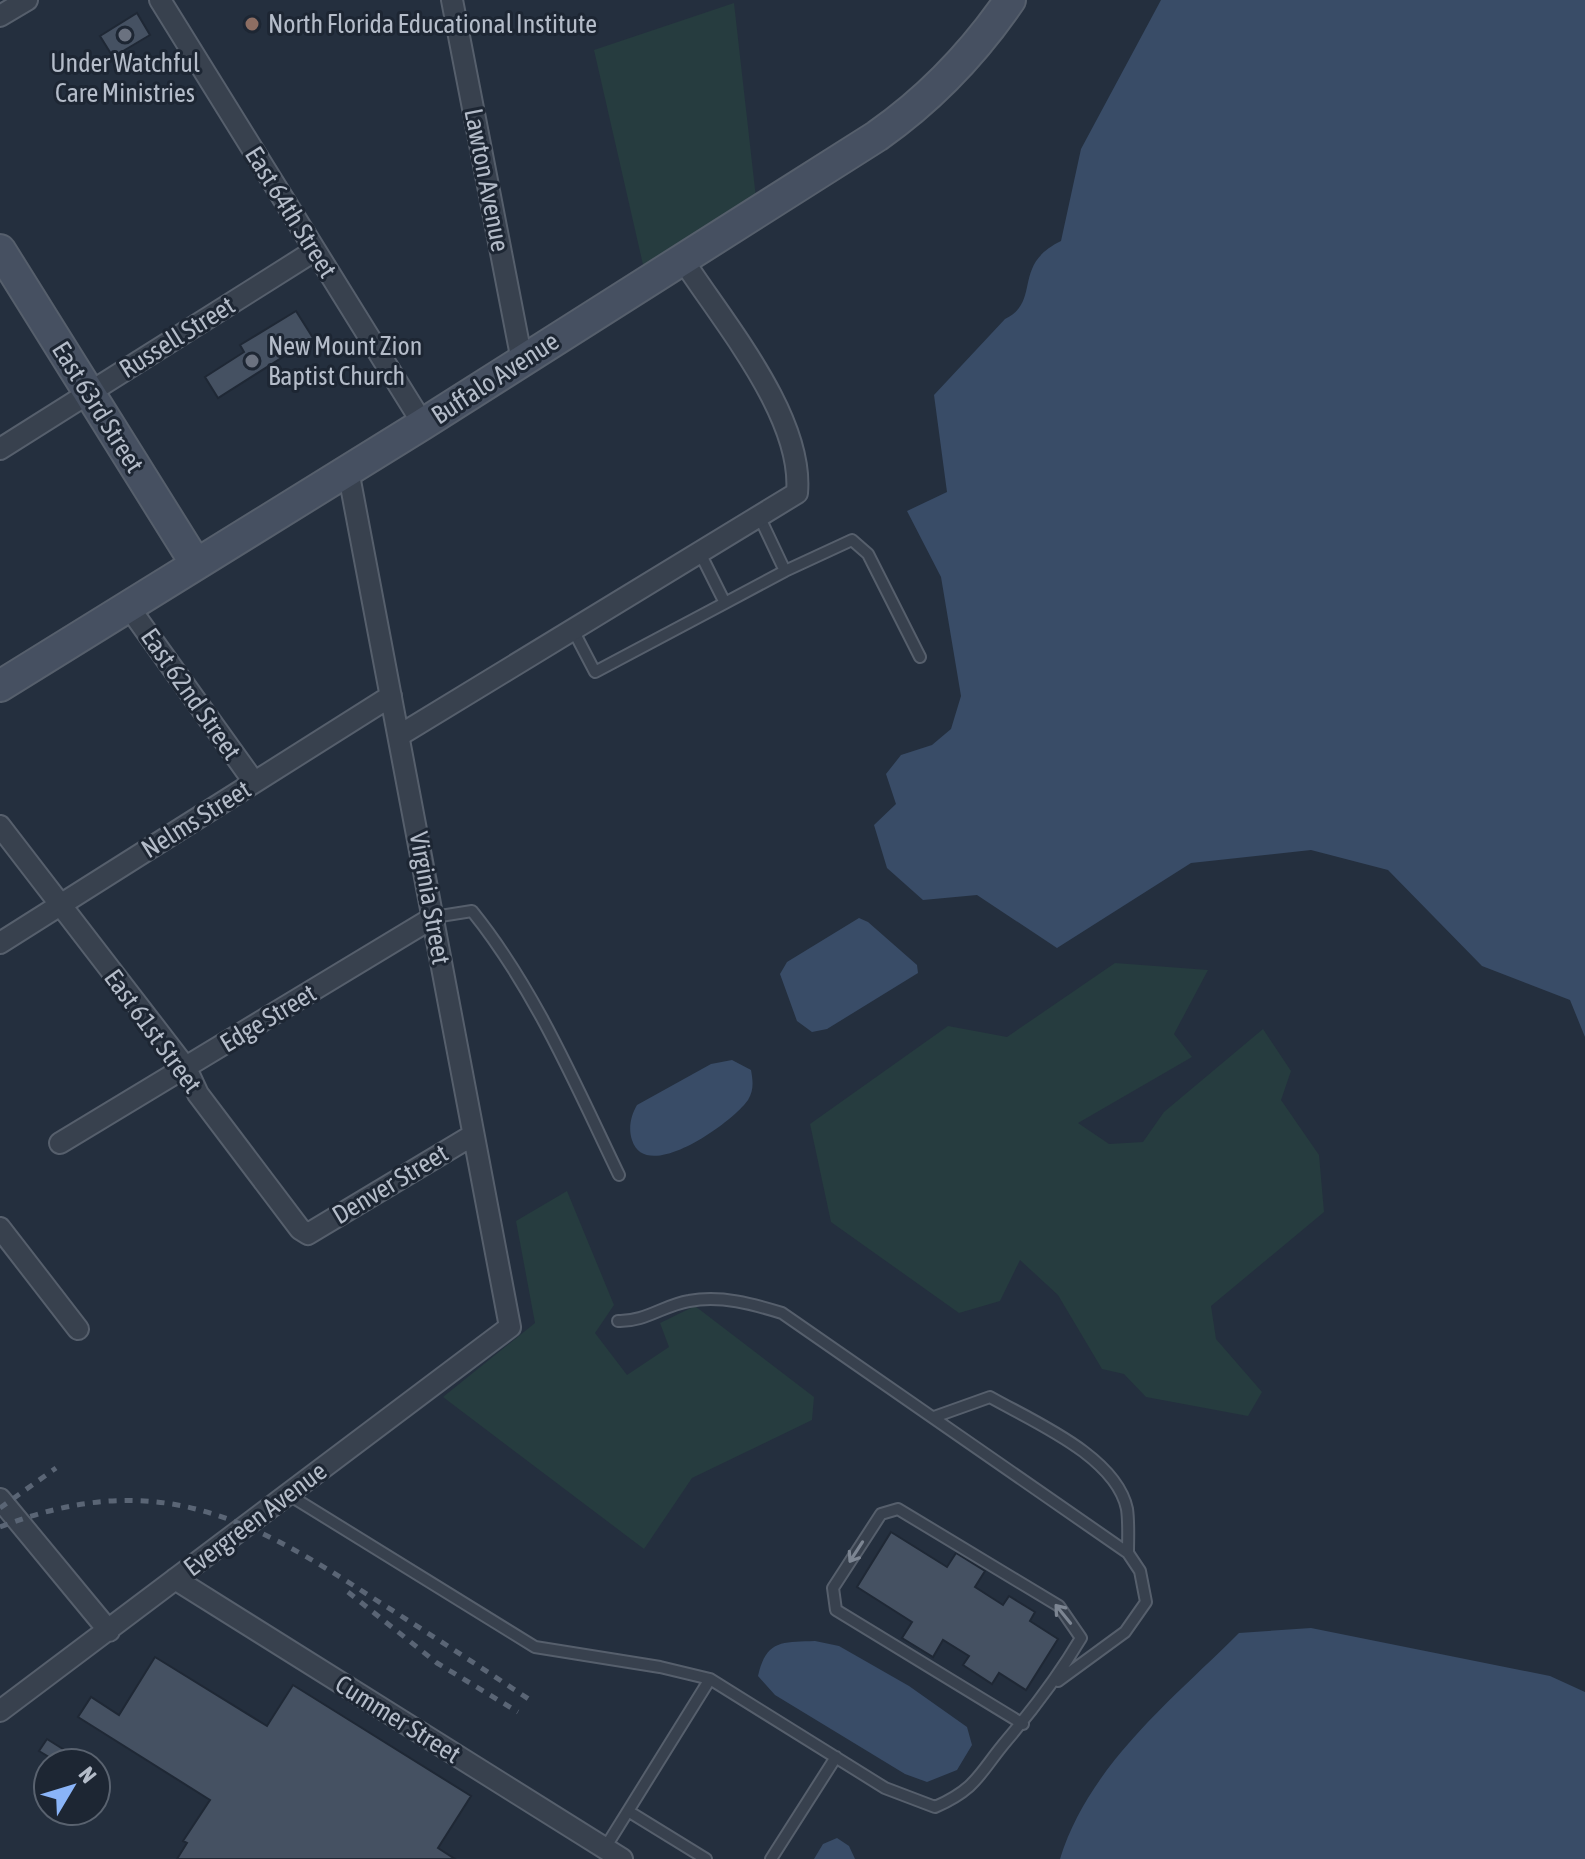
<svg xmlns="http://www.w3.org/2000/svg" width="1585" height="1859" font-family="'Asap Condensed',sans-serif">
  <rect width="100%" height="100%" fill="#242f3e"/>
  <path fill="#263c3f" d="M734,3L756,198L644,269L594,50Z
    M1115,963L1208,970L1174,1034L1192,1057L1078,1123L1109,1144L1143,1142L1164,1112L1263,1029L1291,1071L1281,1100L1319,1155L1324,1212L1211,1306L1216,1339L1262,1392L1248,1416L1146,1397L1124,1374L1102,1369L1058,1295L1020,1260L1000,1301L959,1313L831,1222L810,1124L948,1026L1007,1037Z
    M567,1191L614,1305L595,1333L627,1375L669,1347L660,1323L695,1306L814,1397L812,1420L692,1478L644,1549L443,1397L535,1323L516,1221Z"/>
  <path fill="#394c67" d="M1161,0H1585V1037L1570,1000L1482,966L1388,870L1311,850L1191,863L1057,948L977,895L923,900L887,868L874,825L896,804L886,774L901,755L932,745L951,729L961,696L941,577L907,511L947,492L934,395L1005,319C1042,301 1011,265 1061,241L1081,149Z
    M859,918L868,922L917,965L918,973L827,1029L812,1032L797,1021L780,974L787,962Z
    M732,1060L751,1070C753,1081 754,1090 748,1100C733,1122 646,1185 632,1140C628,1128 631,1115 637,1105L711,1064Z
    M1311,1628L1550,1676L1585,1692V1859H1060C1089,1765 1172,1700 1239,1633Z
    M815,1641L839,1646L909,1686L967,1727L972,1745L957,1770L927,1782L905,1774L775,1695L758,1676C766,1640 782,1642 815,1641Z
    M837,1838L849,1846L855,1859H814L823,1844Z"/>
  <path fill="#455162" stroke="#1f2835" stroke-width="2" d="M137,13L150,35L113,57L100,36Z
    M296,311L313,338L218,398L205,377L244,352L240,345Z
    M891,1532L947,1567L956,1553L985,1571L975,1587L1003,1605L1009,1596L1035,1612L1030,1621L1058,1639L1026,1690L999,1673L992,1684L963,1665L969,1656L943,1640L933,1657L902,1638L912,1622L857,1587Z
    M155,1657L267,1726L293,1685L471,1796L438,1848L455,1859H177L187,1843L183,1841L210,1800L78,1717L91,1697L119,1715Z
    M47,1739L85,1763H59L39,1751Z"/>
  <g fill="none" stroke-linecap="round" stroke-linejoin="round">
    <g stroke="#565f6c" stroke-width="14">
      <path id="lane" d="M760,518L785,571L852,540L868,554L920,657
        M700,553L725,603L785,571
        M573,630L595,672L725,603
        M434,917L472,911C535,989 576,1086 619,1175
        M618,1321C645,1322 664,1305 689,1301C721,1295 753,1304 782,1313L1128,1553L1140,1571L1146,1602L1125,1632L1058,1681
        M934,1417L990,1397C1032,1421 1116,1456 1127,1509C1129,1523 1128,1539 1128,1553
        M289,1495L535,1647L660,1667L710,1679L885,1788L935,1807C978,1788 979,1773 1007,1740C1035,1707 1059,1675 1081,1638L1059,1606L898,1509L881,1514L833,1588L836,1610L1023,1724
        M628,1811L706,1859
        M605,1848L710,1679
        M771,1859L836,1757"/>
    </g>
    <g stroke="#565f6c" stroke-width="24">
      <path id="street" d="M160,0L423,424
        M452,0L522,361
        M0,16L27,0
        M0,449L314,251
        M128,606L254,782
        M400,735L797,493C804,417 723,322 683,260
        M0,826L186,1068L198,1094L300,1229L308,1234L473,1135
        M0,943L391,696
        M60,1143L434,917
        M0,1228L78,1329
        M0,1499L109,1631
        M175,1579L622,1859
        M0,1711L510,1327L348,470"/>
    </g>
    <g stroke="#565f6c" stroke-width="34">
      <path id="secondary" d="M0,250L196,564
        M0,686L423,424L877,136C931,98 973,54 1010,0"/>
    </g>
    <use href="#lane" stroke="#38414e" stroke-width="10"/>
    <use href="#street" stroke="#38414e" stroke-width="20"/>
    <use href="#secondary" stroke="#465061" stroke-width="30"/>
    <path stroke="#5a6575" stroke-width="5" stroke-dasharray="8 8" stroke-linecap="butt" d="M0,1508L56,1468
      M0,1527C155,1467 247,1516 376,1600C428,1633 479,1666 530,1700
      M348,1592L437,1663L518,1712"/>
  </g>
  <defs><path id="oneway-shaft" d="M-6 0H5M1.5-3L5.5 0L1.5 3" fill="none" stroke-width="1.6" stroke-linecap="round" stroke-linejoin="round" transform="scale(2)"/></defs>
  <g stroke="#7c8592">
    <use href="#oneway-shaft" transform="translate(856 1552) rotate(123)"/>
    <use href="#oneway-shaft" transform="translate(1063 1614) rotate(-129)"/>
  </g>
  <circle fill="#8d6e63" stroke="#1d2633" stroke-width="3" cx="252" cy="24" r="8"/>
  <g fill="#6b7280" stroke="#1d2633" stroke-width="3">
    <circle cx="125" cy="35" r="8"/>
    <circle cx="252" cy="361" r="8"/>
  </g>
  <g text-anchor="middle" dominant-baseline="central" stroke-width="6" stroke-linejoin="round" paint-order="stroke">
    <g font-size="26" fill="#b4bcc9" stroke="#1d2633" text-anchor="start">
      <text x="268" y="24">North Florida Educational Institute</text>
      <text x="125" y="63" text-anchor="middle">Under Watchful<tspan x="125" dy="30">Care Ministries</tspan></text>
      <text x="268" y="346">New Mount Zion<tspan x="268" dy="30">Baptist Church</tspan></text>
    </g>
    <g font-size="26" fill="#b4bcc9" stroke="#1d2633">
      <text transform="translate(487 180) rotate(79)">Lawton Avenue</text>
      <text transform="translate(291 212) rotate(58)">East 64th Street</text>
      <text transform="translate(177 337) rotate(-32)">Russell Street</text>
      <text transform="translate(495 378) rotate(-33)">Buffalo Avenue</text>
      <text transform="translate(98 407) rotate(58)">East 63rd Street</text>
      <text transform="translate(191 694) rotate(55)">East 62nd Street</text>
      <text transform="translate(196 819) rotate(-32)">Nelms Street</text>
      <text transform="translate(430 898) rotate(80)">Virginia Street</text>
      <text transform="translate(268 1018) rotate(-31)">Edge Street</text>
      <text transform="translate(153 1031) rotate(54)">East 61st Street</text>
      <text transform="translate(390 1184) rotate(-31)">Denver Street</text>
      <text transform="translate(255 1519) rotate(-37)">Evergreen Avenue</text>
      <text transform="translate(398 1719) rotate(32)">Cummer Street</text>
    </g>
  </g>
  <g transform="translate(72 1787) rotate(52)"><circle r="38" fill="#1d2633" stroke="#59626f" stroke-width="2"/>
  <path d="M0-6L14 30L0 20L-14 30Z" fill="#8ab4f8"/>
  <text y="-12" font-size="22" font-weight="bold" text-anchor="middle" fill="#b4bcc9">N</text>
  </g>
</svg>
